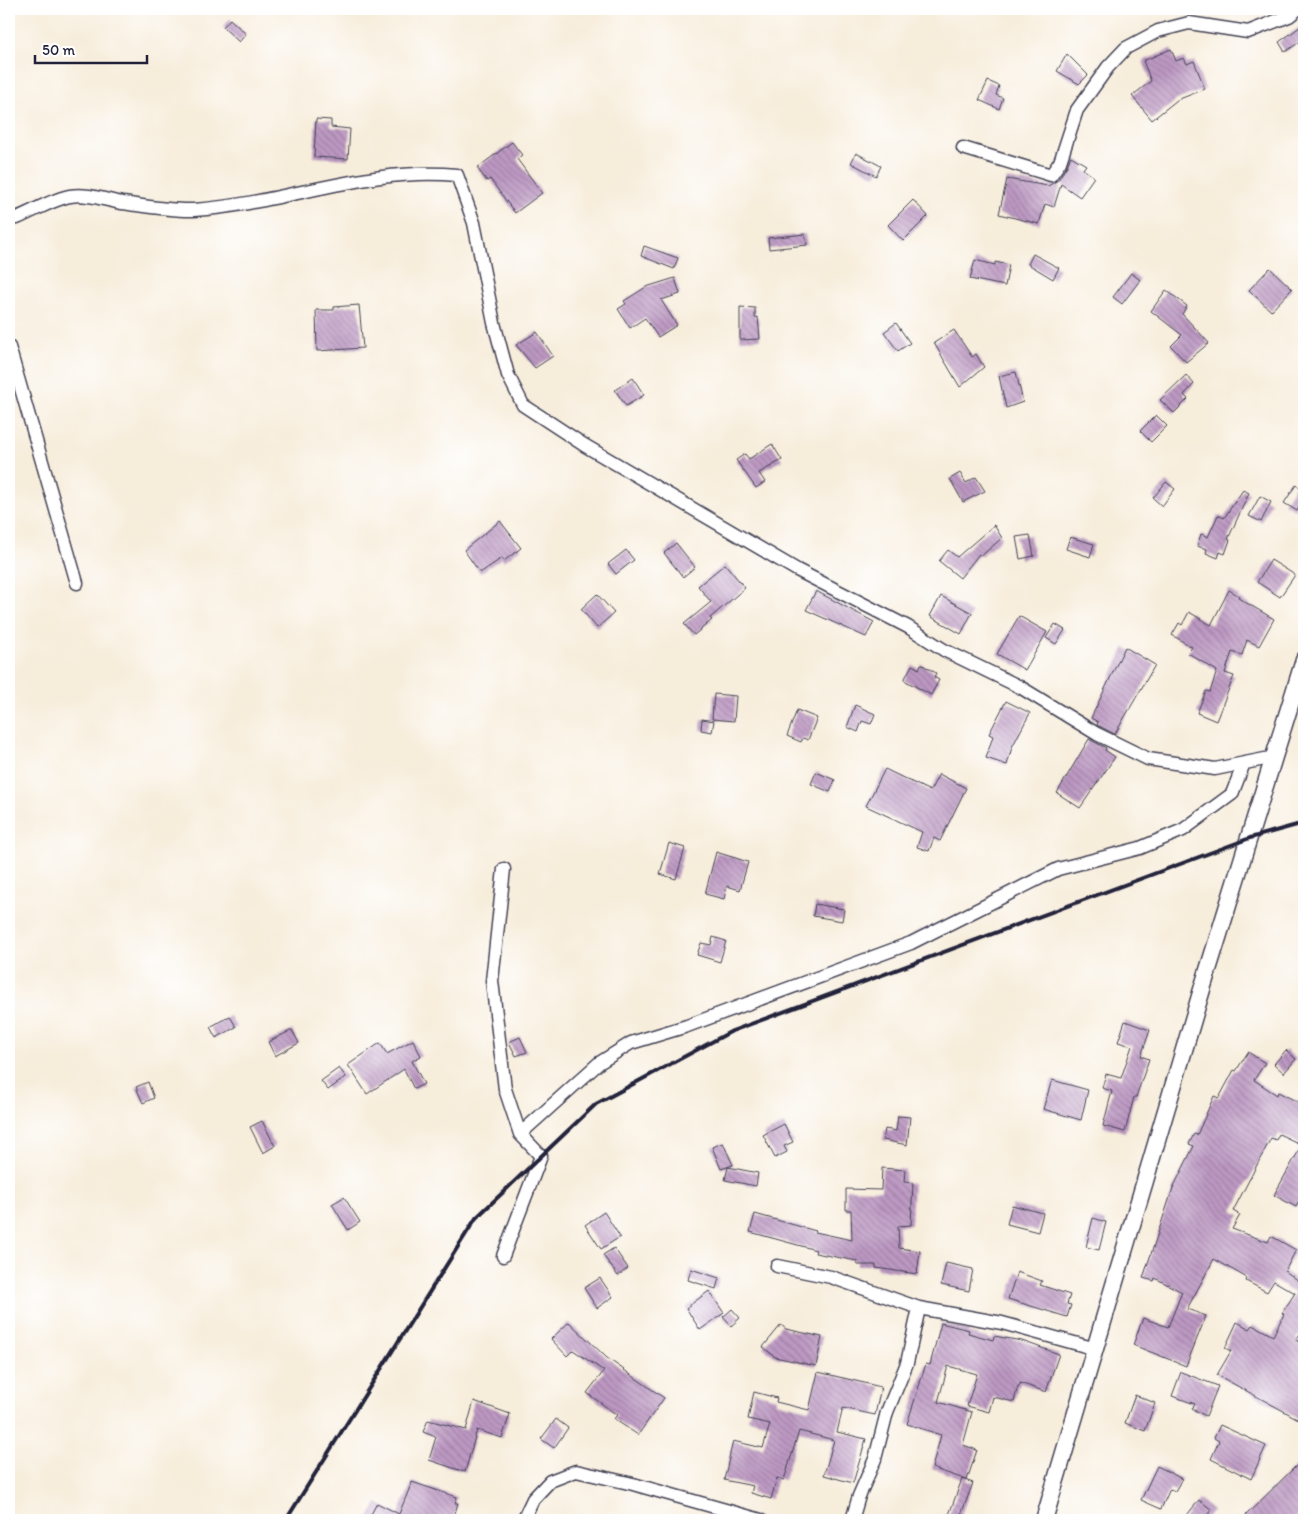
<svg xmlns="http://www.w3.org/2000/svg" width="1313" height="1529" font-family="Itim,sans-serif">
  <defs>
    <pattern id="building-back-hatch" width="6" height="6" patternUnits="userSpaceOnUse" patternTransform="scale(1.25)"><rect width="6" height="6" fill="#bd99c3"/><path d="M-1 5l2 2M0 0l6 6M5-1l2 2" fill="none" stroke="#997ca0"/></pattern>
  </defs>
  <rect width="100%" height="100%" fill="#fff"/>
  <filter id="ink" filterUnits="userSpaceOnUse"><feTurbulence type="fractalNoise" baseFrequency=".02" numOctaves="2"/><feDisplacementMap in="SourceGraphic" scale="10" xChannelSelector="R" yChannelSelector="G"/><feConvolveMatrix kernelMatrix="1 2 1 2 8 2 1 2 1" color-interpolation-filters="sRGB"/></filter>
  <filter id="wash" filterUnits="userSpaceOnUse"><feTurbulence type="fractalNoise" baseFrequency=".0096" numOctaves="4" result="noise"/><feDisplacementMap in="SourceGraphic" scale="20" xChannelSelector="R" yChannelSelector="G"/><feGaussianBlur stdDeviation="1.12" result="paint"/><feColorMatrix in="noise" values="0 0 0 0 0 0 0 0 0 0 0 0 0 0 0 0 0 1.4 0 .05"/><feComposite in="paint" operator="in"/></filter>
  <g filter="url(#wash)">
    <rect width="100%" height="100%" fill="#f7eddb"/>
    <g id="blocks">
      <path fill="url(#building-back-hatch)" d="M230,19L246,34L239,42L223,27Z
        M1304,24V39L1285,52L1279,42Z
        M1171,49L1176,61L1184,58L1187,64L1194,61L1205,89L1177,100L1152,120L1132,96L1151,81L1143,61Z
        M1067,54L1088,75L1079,84L1057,71Z
        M988,81L999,86L996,95L1003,98L999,109L979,100Z
        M316,119L331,120V127L350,129L348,159L314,157Z
        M512,142L522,155L517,159L542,193L515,213L490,179L487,181L477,168Z
        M856,153L881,166L876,176L851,163Z
        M1071,156L1086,165L1083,169L1094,177L1080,197L1061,184L1054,207L1045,204L1039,224L999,214L1007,179L1048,186L1058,180L1067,166Z
        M913,200L928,216L903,241L888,225Z
        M805,234L807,245L769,249L768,238Z
        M644,246L678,258L674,269L641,256Z
        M1033,254L1059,268L1053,279L1028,264Z
        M975,260L995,265V262L1009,265L1005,286L970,279Z
        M1270,268L1292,289L1271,311L1249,290Z
        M1131,273L1140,280L1122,304L1113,297Z
        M675,278L680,294L661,300L677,325L658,337L645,318L630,328L618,309L626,304L624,301L646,287Z
        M1166,290L1187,306L1182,314L1209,343L1186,362L1171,346L1182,335L1151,311Z
        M359,305L363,348L317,351L316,310H334V307Z
        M740,307L755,308V318L758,317L760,339L740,340Z
        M896,323L910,343L898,351L884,332Z
        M954,330L972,357L976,354L984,367L960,387L934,343Z
        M537,332L553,356L535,368L516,345Z
        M1016,372L1023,402L1006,408L999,376Z
        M1186,375L1194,384L1184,395L1188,399L1174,413L1160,400Z
        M633,378L644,395L626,406L615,390Z
        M1156,415L1167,426L1151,442L1140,431Z
        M772,444L782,460L759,473L765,482L756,488L736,460L745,454L749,459Z
        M960,473L966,483L976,477L985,491L963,502L950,479Z
        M1166,482L1175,489L1162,506L1153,498Z
        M1296,485L1304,491V500L1297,511L1284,503Z
        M1243,490L1249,493L1228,539L1230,540L1225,554L1220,552L1218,558L1206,553L1207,549L1197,546L1201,534L1208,537L1218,515L1224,518Z
        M1260,496L1271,502L1261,522L1249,516Z
        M500,521L521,548L504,561L502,558L480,573L464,550Z
        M994,525L1002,538L981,556L979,554L960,578L939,561L948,550L957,557Z
        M1030,535L1034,556L1020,559L1016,537Z
        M1070,537L1094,544L1090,557L1066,549Z
        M676,543L695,567L683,577L664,553Z
        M626,550L634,560L616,574L608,564Z
        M1271,560L1295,575L1280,597L1257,582Z
        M725,564L745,588L710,618L712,620L694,635L684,624L711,602L698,586Z
        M1229,590L1239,596L1238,598L1274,619L1259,646L1247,640L1242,655L1232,652L1225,673L1234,676L1216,721L1197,713L1206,691L1210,692L1217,671L1188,653L1192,647L1172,635L1179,623L1182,625L1189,612L1211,625Z
        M816,591L874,622L866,637L806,610Z
        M597,594L614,613L597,628L581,609Z
        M941,596L972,613L961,634L930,616Z
        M1019,616L1047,632L1025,670L997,654Z
        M1055,624L1065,630L1056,644L1046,638Z
        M1125,647L1155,665L1115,734L1097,725L1098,722L1091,718Z
        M921,664L936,673L934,677L939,680L931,695L904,680L912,665L919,669Z
        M714,694L736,696L734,721L712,719Z
        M1006,701L1030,713L1012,747L1007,765L986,758L993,736L989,734Z
        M855,705L875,714L871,724L862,721L858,732L847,727Z
        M797,710L817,718L808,740L803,738L801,742L787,736Z
        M702,719L714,721L712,732L701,730Z
        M1089,739L1106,748L1105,750L1115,757L1080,808L1057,793Z
        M885,769L930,791L939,774L966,788L940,841L934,838L929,851L917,847L922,832L866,806Z
        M816,772L835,780L830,792L811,784Z
        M669,843L685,848L676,879L660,874Z
        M716,852L748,862L740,890L727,886L724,899L705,894Z
        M815,904L844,909L842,921L813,916Z
        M713,937L726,941L720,962L697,955L701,943L711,945Z
        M230,1016L236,1027L216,1038L210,1027Z
        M1125,1021L1150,1030L1141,1056L1149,1059L1136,1097H1134L1125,1132L1103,1126L1112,1091L1102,1088L1106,1074L1121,1078L1132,1046L1118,1042Z
        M292,1030L299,1043L275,1056L268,1042Z
        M520,1037L527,1052L516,1056L509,1042Z
        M413,1040L421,1056L412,1061L424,1084L414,1089L404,1069L367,1094L348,1065L380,1043L387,1054Z
        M1286,1050L1296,1059L1284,1073L1274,1064Z
        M1248,1052L1265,1063L1254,1080L1277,1095L1278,1092L1304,1105V1192L1296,1207L1274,1195L1302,1145L1279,1134L1276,1140L1271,1138L1233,1211L1240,1215L1232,1229L1268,1242L1271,1236L1296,1250L1285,1271L1302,1283L1304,1280V1328L1296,1340L1304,1344V1422L1217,1375L1231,1351L1225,1348L1237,1322L1250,1329L1253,1325L1273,1336L1284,1314L1282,1313L1295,1293L1274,1281L1267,1292L1246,1281L1247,1278L1214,1259L1187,1309L1206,1316L1186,1366L1133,1345L1143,1318L1168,1327L1182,1292L1155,1278L1154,1281L1143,1278L1173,1188L1194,1146L1189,1144L1194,1134L1197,1135L1214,1096L1219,1098L1234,1070L1236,1071Z
        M339,1068L346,1077L328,1090L321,1081Z
        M1052,1080L1088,1090L1081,1120L1043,1109Z
        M148,1082L154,1098L143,1103L136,1087Z
        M898,1116L910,1117L907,1145L883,1140L885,1129L896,1131Z
        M262,1121L275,1146L263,1153L250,1127Z
        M784,1124L793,1142L784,1146L787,1152L775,1158L763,1135Z
        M723,1143L733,1165L721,1169L712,1147Z
        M728,1167L758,1173L756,1186L725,1180Z
        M882,1168L905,1170L904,1182L913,1183L911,1225L898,1226L899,1248L920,1251L917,1274L876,1268V1265H857V1261L815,1253L816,1250L750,1232L755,1214L816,1231L815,1232L852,1240L851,1210H846V1189L881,1190Z
        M344,1197L360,1222L348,1230L332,1204Z
        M1012,1205L1043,1213L1038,1232L1007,1224Z
        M604,1212L620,1237L601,1249L585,1225Z
        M1093,1218L1106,1222L1099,1250L1086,1247Z
        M614,1248L628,1268L618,1276L603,1255Z
        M946,1263L973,1269L969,1291L941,1285Z
        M691,1269L719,1278L716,1289L688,1280Z
        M1017,1272L1042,1281L1040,1285L1070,1295L1067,1304L1071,1305L1067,1317L1008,1299Z
        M600,1278L613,1297L597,1308L584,1288Z
        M709,1291L724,1313L700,1330L686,1308Z
        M732,1309L740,1318L731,1326L723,1317Z
        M569,1322L607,1358L664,1398L638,1435L614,1419L617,1415L587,1393L604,1371L573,1350L567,1356L551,1339Z
        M941,1323L969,1330L968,1333L993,1340L994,1336L1022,1341L1059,1354L1046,1392L1020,1383V1386H1018L1014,1402L993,1397L989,1412L967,1406L977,1374L948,1366L938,1402L972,1412L963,1445L977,1450L967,1480L932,1468L941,1435L907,1424L926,1364L930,1365Z
        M781,1325L786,1329L822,1337L816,1366L775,1357L763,1347Z
        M818,1372L881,1387L875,1415L843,1408L837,1432L866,1439L853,1483L824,1475L834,1440L799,1431L784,1480L777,1478L771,1499L751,1493L753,1486L724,1480L733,1441L763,1448L770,1424L748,1419L754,1392L777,1398L776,1402L809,1410Z
        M1181,1372L1218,1386L1206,1416L1192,1409L1195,1404L1172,1396Z
        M1135,1395L1155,1403L1145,1431L1125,1423Z
        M474,1401L510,1414L502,1438L477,1430L465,1472L429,1460L436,1437L423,1432L428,1420L466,1430Z
        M556,1419L568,1428L554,1448L541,1439Z
        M1220,1425L1266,1446L1251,1479L1211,1459L1219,1441L1214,1438Z
        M1157,1466L1182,1479L1175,1491L1170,1489L1161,1509L1141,1500Z
        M1296,1466L1304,1474V1510L1293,1520H1241Z
        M962,1479L973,1483L959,1520H947Z
        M412,1482L457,1497L455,1503H458L453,1520H368L377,1503L399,1514Z
        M1199,1500L1212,1510L1204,1520H1183Z"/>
    </g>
  </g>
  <g filter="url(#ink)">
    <use href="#blocks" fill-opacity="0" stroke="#424053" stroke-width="1"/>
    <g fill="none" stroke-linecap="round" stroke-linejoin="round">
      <g stroke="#424053" stroke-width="15">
        <path id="minor" d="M963,148L1051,175L1060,162L1077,110L1108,67L1126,48L1158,31L1189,23L1248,32L1289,16L1298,9
          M9,218H17C34,211 53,199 70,196C87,193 105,200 122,203C145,206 172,211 194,210C283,204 368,166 457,175L474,223L494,323L508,375L523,405L584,445L797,570L908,627L944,650L1020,687L1097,734L1148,759L1215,769L1275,757
          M9,347L77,583
          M520,1134L599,1063L631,1043L687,1026L911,943L1058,869L1140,848L1183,830L1232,794L1244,763
          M503,1256L541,1156L520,1134L505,1089L492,981L504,869
          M777,1266L831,1277L919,1308L1002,1323L1096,1349
          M523,1520L533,1499L550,1481L576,1471L633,1484L761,1520
          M852,1520L859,1496L875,1459L887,1412L907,1363L919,1308"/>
      </g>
      <g stroke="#424053" stroke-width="19">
        <path id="tertiary" d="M1044,1520L1203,986L1304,660"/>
      </g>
      <use href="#minor" stroke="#fff" stroke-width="12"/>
      <use href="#tertiary" stroke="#fff" stroke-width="16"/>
      <path stroke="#22223b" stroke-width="4" d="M286,1520L476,1218L596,1104L732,1031L1250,838L1304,823"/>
    </g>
  </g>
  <rect width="1313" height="1529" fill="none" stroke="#fff" stroke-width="30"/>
  <path d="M35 55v8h112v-8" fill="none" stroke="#22223b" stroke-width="2.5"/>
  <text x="42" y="55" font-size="15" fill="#22223b" stroke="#ffffff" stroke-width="4" paint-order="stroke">50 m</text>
</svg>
